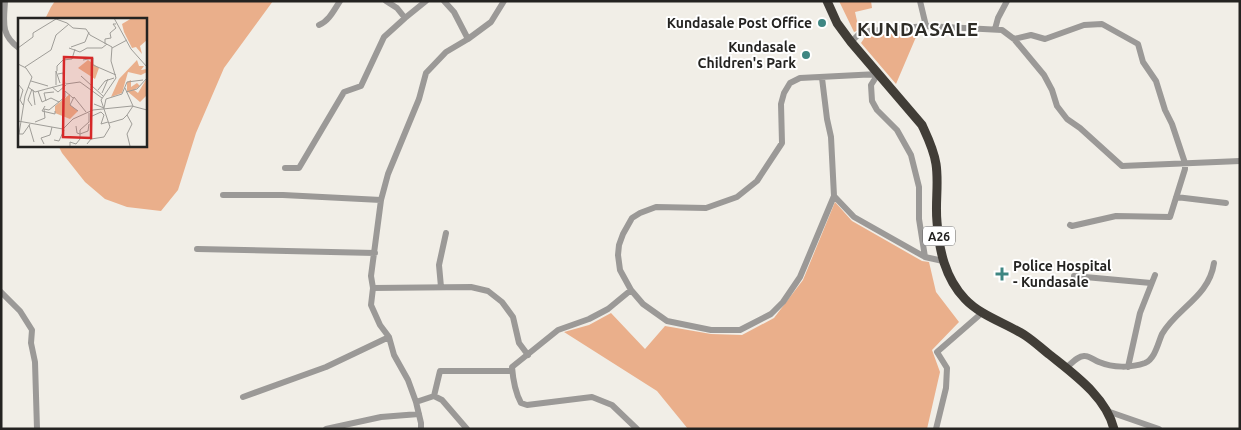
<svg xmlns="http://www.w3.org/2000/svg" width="1241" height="430" font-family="Ubuntu,sans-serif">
  <rect width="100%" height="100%" fill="#f1eee7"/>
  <path fill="#eaaf8b" d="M55,1H273L224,68L196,133L178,190L161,211L127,207L105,199L85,182L62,153L58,145H145V19H45L51,7Z
    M839,1H871L872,8L855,12L859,30L854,32Z
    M919,30L896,84L861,43L865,37Z
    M835,202L852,221L922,261L929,262L936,292L959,322L932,350L940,372L927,429H688L657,391L564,332L589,325L611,313L645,349L665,326L711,334L742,335L774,318L803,280Z"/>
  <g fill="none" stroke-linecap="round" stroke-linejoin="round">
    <path stroke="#9b9997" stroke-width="6" d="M5,1C4,21 0,35 19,48
      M386,1L397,8L405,18
      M444,1L454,12L468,39
      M920,1L926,26
      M319,25C329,21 334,10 340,1
      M995,29L998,18L1007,1
      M1014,39L1031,35L1045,39L1084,25L1102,24L1138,44L1143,62L1156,81L1165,110L1172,124L1185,163V169L1170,217L1116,216L1072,226L1070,225
      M851,42L859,34L869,31L926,26L1002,30L1014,39L1044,75L1052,90L1057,106L1067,119L1080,128L1122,166L1240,161
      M878,74L871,85L872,101L877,110L897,130L911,155L919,187V219L925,257
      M822,78L827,119L831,137L834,196L854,217L925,257L943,261
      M285,168H299L344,92L361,86L384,37L405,18L426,1
      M223,195H283L381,200
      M834,196L800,277L783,302L771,314L740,330H711L667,321L643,304L631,290L620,270L618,255L619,245L623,234L632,218L640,213L656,207L706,208L737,197L757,181L782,143L781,104L784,93L790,83L800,78L878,74
      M1176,197L1226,203
      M197,249L375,253
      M1074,276L1151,283
      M441,287L439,265L446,233
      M373,288L471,287L488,291L502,302L513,317L519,343L528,355
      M631,290L608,309L589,319L558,330L512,367C513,380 515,392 521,403L527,405L592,397L612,405L637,429
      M1,292L20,311L32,330L31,343L35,362L37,429
      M1128,367L1140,313L1155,275
      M1066,368C1071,364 1078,355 1085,356C1090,356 1095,361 1099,362C1113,368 1131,368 1145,363C1155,359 1158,343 1162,334C1177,308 1209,297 1214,263
      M434,396L440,371H512
      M434,396L442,400L467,429
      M243,397L326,367L389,337
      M416,402L408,380L394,355L389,337L380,325L371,305L373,288L371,276L381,200L388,174L419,99L426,73L446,52L468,39L491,22L504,1
      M1107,411L1159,429
      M326,429L381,417L419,414
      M421,429V423L416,402L434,396
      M936,429L946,388L947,368L937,352L983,312"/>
    <path stroke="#413d37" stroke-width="9" d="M827,1L837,23L851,42L922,125C928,138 934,150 936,164C939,183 935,203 937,222C939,250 945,278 965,299C981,316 1006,323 1026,336C1035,342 1042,349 1050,355C1075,375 1106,397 1114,429"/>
  </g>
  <g fill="#3e8682" stroke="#fff" stroke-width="2">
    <circle cx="822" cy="23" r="5"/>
    <circle cx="806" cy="55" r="5"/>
    <path d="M999.5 266.5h5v5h5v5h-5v5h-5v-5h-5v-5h5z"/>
  </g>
  <g text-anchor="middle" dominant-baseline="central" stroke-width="4" stroke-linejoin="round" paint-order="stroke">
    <rect fill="#fff" stroke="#666564" stroke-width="1" x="923" y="226.5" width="32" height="19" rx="4"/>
    <g font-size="12" font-weight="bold" fill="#242321">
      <text x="939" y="236">A26</text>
    </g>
    <g font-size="14" font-weight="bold" fill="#242321" stroke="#fff" text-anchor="end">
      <text x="812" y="23">Kundasale Post Office</text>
      <text x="796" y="47">Kundasale<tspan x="796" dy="16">Children's Park</tspan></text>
      <text x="1013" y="266" text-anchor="start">Police Hospital<tspan x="1013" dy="16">- Kundasale</tspan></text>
    </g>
    <g font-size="19" font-weight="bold" letter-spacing="1" fill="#2e2c27" stroke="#fff">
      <text x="918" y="29">KUNDASALE</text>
    </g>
  </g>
  <g transform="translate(18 18)">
    <rect width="129" height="129" fill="#f1eee7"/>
    <path d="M114,0H129V22L122,28L124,36L118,29L114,30L106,14L104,6ZM70,42L81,50L77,61L60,50ZM119,42L121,48H126L123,52L129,51V54L123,57L110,54L104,75L93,79L101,61ZM129,60V77L122,84L109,73V64L113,62V69L119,65L122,68L116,72L120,75ZM52,76V87L60,93L52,101L37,95V88Z" fill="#eaaf8b"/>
    <path fill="none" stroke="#9f9d98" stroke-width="1" d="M96,0L113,31L129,49M38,1L49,5L55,10L68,11L72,17L94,29L93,43L98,60L83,82L92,109L86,119L73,121L69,126M87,26V21L93,20L92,15L98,10L95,6H98M53,29L67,24L71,14M0,30L15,19V15L38,1M51,30L62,34L69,30H84L89,26M94,30L109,22M65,42L75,40V47L98,57M0,46L8,50L14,59L7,78L1,116H5L12,106M7,49L33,32L38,17L51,6M39,53V48L45,42L54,41L57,31M40,56L45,55L47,66M63,58L85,78M13,63L30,68M0,66L5,72L2,82L5,87M48,66L62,64L84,80M38,67V53L42,65M10,69L17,74L47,66M34,69L40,74L48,67M107,70L115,88L109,97L114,106L109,116L112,128M15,72L17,87M80,72L87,63L96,60M20,73L24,84L33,80L41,84M108,74L119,71L129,60M84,75L90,61M28,83L26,75L36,74M76,86L86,90L88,81L104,76L109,64L125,62M14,88L10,82L14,71M27,88L24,93L37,96V93M60,93L52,87L56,79L68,94M72,99L83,94L86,97L83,106L90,104M0,103L45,111L55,101L75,92L114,88L129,92M17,104L27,100L26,91L31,92L47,79V73L55,80M91,105L105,101L109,97M11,107L16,124M58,108L59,115L62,116L70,113L71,106M36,122L41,123L46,112M26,126L23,120L32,117L34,109M52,128V124L58,126L62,121V112L71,104V95"/>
    <path fill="#d62828" fill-opacity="0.15" stroke="#d62828" stroke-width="2.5" d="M46,39L74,40L73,120L45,119Z"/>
    <rect width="129" height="129" fill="none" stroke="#242321" stroke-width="2.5"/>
  </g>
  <rect width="1241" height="430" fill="none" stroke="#242321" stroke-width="5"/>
</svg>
